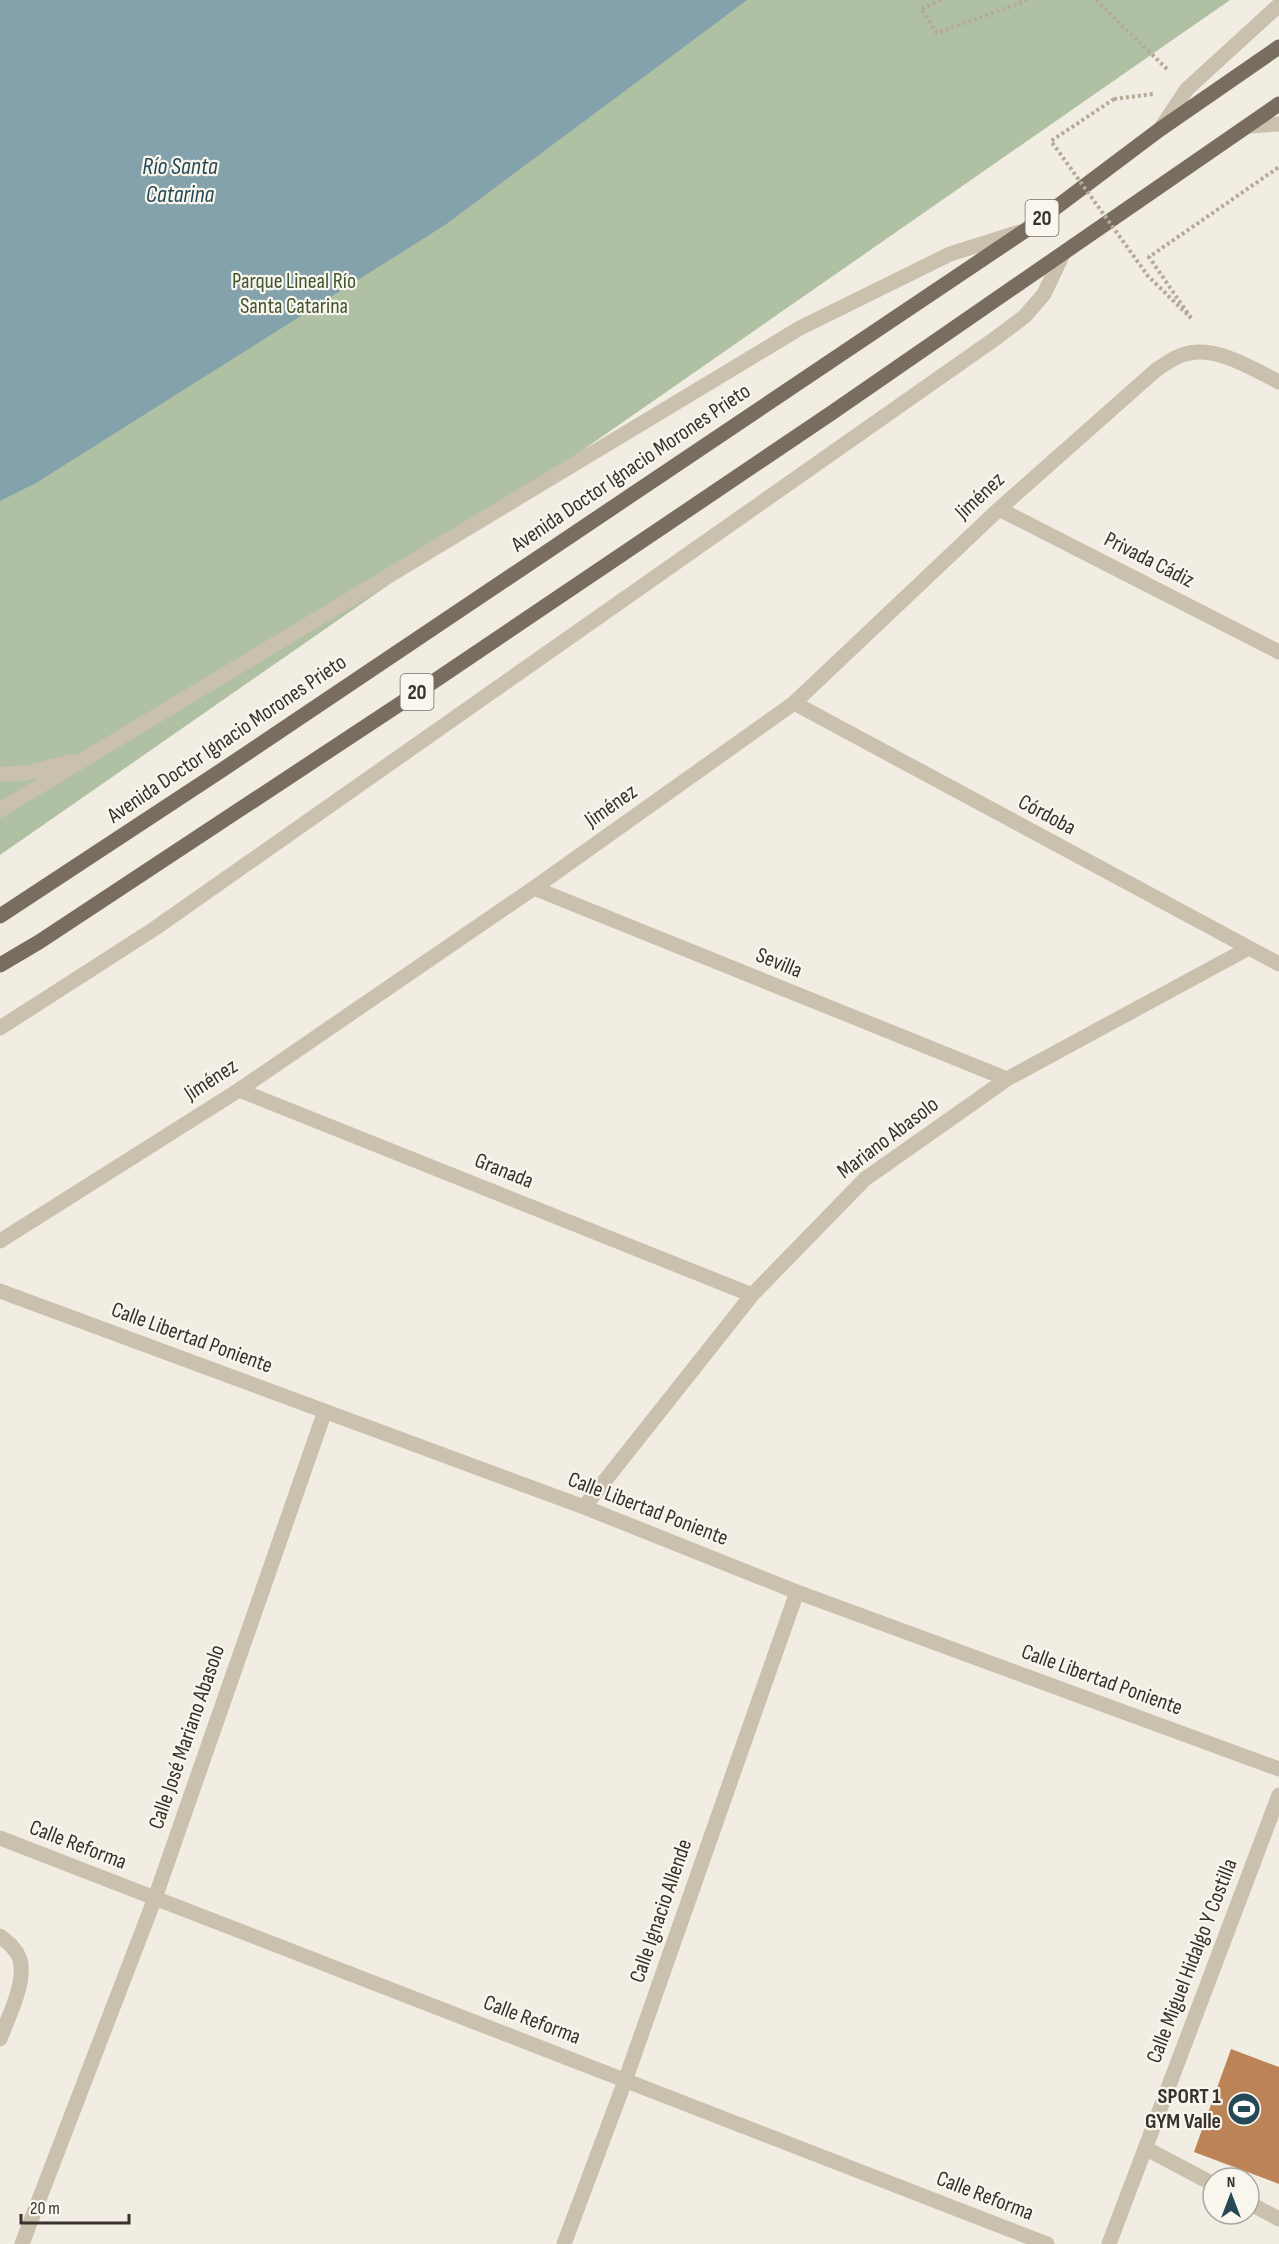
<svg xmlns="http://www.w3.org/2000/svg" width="1279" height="2244" font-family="'Sofia Sans Condensed',sans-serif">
  <rect width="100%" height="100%" fill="#f2ede2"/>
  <path fill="#b0c0a3" d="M0,0H1230L0,855Z"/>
  <path fill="#83a2ac" d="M0,0H747L445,225L36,483L0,501Z"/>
  <path fill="#bb8356" d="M1231,2049L1279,2067V2184L1194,2152Z"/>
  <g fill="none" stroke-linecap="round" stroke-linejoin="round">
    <path stroke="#b5aa98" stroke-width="4" stroke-dasharray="3 3" stroke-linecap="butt" d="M941,0L921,9L937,33L1028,0
      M1096,0L1169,71
      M1114,99L1153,94
      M1191,318L1149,257L1279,167"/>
    <path stroke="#c9c0ae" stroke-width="15" d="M1249,126L1279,124
      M1161,128L1187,89L1279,5
      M999,509L1279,652
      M794,703L1279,964
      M0,774L26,773L70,762
      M0,810L800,328L950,254L1020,232
      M534,888L1007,1079
      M0,1028L154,929L996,338L1025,316L1044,294L1063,254
      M239,1090L752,1295
      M0,1241L239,1090L534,888L794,703L999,509L1156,370C1165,364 1174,357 1185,354C1216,345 1253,369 1279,382
      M0,1291L584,1507L797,1592L1279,1769
      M584,1507L752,1295L865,1179L1007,1079L1247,949
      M0,1838L1047,2244
      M0,1936C7,1942 15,1947 19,1957C28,1979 8,2018 0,2039
      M1145,2148L1213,2184
      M1249,2203L1279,2219
      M22,2244L155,1898L325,1411
      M564,2244L625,2081L797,1592
      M1109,2244L1279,1795"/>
    <path stroke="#796d5f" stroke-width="15" d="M0,916L222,770L1026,230L1159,130L1279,47
      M0,965L39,942L424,688L830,414L1279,104"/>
    <path stroke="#b5aa98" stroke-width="4" stroke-dasharray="3 3" stroke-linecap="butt" d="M1114,99L1051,141L1148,276L1191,318"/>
  </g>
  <defs>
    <g id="stadium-disc" transform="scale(1.725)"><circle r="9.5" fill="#254957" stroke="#f9f6ee"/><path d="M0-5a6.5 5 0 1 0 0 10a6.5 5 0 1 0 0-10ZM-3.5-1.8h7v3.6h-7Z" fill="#fff"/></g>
  </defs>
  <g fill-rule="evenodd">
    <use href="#stadium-disc" x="1244" y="2109"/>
  </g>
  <g text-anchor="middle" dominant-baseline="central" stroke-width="4.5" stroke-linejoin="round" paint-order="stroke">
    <g fill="#f9f6ee" stroke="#736d66" stroke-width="1.5">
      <rect x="1025.5" y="200" width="33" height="36" rx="4.5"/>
      <rect x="400.5" y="674" width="33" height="36" rx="4.5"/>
    </g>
    <g font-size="21" font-weight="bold" fill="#39322c">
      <text x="1042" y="218">20</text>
      <text x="417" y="692">20</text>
    </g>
    <g font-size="22" fill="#415532" stroke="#f9f6ee">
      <text x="294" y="281">Parque Lineal Río<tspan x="294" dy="25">Santa Catarina</tspan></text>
    </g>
    <g font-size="22" fill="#39322c" stroke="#f9f6ee">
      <text transform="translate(631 468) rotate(-34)">Avenida Doctor Ignacio Morones Prieto</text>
      <text transform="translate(980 496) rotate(-43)">Jiménez</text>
      <text transform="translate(1149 560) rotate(27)">Privada Cádiz</text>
      <text transform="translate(227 739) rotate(-34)">Avenida Doctor Ignacio Morones Prieto</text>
      <text transform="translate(611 806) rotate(-35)">Jiménez</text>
      <text transform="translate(1047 815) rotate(28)">Córdoba</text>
      <text transform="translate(779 963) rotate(22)">Sevilla</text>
      <text transform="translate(211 1080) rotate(-33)">Jiménez</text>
      <text transform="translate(888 1138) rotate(-37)">Mariano Abasolo</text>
      <text transform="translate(504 1171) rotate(22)">Granada</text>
      <text transform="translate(192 1338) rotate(20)">Calle Libertad Poniente</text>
      <text transform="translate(648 1509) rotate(21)">Calle Libertad Poniente</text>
      <text transform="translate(1102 1680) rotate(20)">Calle Libertad Poniente</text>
      <text transform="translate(187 1737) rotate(-71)">Calle José Mariano Abasolo</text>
      <text transform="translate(78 1845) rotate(21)">Calle Reforma</text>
      <text transform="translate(661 1911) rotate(-71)">Calle Ignacio Allende</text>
      <text transform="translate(1192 1961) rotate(-69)">Calle Miguel Hidalgo Y Costilla</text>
      <text transform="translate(532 2020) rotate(21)">Calle Reforma</text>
      <text transform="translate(985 2196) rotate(21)">Calle Reforma</text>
    </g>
    <g font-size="22" font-weight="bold" fill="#39322c" stroke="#f9f6ee" text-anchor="end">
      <text x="1221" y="2096">SPORT 1<tspan x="1221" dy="25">GYM Valle</tspan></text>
    </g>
    <g font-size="24" font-style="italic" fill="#254957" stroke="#f9f6ee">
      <text x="180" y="166">Río Santa<tspan x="180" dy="28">Catarina</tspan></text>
    </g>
  </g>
  <g transform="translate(1231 2196)"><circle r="28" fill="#f9f6ee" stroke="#aca8a0" stroke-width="1.5"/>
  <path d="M0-4.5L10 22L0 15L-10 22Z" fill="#254957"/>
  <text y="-9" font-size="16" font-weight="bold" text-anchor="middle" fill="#39322c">N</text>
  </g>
  <path d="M21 2214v9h108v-9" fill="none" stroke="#39322c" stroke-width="3"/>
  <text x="30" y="2214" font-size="18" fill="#39322c" stroke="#f9f6ee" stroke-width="4.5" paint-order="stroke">20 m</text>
</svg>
